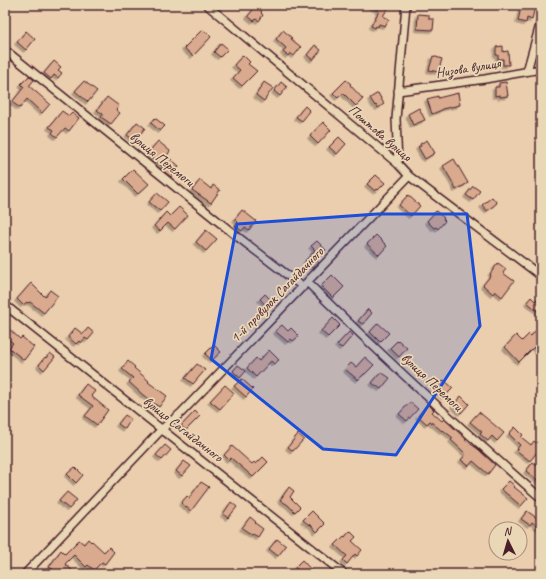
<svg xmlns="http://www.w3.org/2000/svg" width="546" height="579" font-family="Caveat,sans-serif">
  <defs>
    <filter id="shadow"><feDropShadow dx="-2.5" dy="2.5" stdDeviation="0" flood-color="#0004"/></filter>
  </defs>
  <rect width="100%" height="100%" fill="#eacead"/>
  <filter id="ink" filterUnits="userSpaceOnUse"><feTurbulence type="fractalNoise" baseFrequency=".025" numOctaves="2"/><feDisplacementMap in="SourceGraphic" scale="8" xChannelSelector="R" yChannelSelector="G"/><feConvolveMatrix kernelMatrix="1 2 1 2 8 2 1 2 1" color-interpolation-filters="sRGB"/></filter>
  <g filter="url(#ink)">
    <path fill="#d9aa8e" stroke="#4a1f2b" filter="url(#shadow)" d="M370,5H390L383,16L389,19L385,26L379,24L378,27L376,26L375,28L371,26L379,11Z
      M256,6L262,12L261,13L263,15L259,21L256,19L254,21L248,16Z
      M521,7L534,10L532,20L527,18L526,23L518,21Z
      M418,14L429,15V19H434L433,30L417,29Z
      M203,29L211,37L193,56L184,48Z
      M283,30L292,38L291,39L301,47L294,56L290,53L288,56L283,52L286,48L276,39Z
      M26,31L35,39L26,50L17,42Z
      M221,43L228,49L220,57L214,52Z
      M315,45L321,50L313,60L307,55Z
      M503,46V52L508,51L509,65H503V59H498V55H496V47Z
      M243,55L250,62L248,64L257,71L242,86L233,78L240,70L234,65Z
      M433,56L442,59L438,72L429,70Z
      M54,61L61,67L58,70L62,73L58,78L54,75L51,79L44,73Z
      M29,76L34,80L29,86L50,104L42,113L27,99L20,108L12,102L24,87L21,84Z
      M346,80L351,84L350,85L363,99L356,106L343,93L338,98L333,93Z
      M84,81L97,91L88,102L75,91Z
      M264,82L273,88L264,101L256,95Z
      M281,82L287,87L280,96L274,91Z
      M506,82L508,96L500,97V95L495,96V87H499V83Z
      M378,93L384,104L378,108L376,105L375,106L370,98Z
      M458,93L460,105L442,109V110L432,114L427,99L438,96V98Z
      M107,97L119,106L116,110L120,113L111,124L101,117L103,114L97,110Z
      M305,106L310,111L302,121L296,117Z
      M419,108L425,120L413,125L408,114Z
      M62,111L69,116L72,113L79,118L69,131L65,128L57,137L52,133L54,130L49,127Z
      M155,118L165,126L160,131L151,123Z
      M137,122L145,128L135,141L127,135Z
      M323,122L331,130L318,144L310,136Z
      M339,137L346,144L337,154L329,147Z
      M427,140L435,153L425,159L418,147L421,146L420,144Z
      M158,141L170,151L167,156L179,166L171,177L161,169L163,167L147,154Z
      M454,159L468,183L456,190L453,183L443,166Z
      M133,169L149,184L138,194L123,179Z
      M376,175L385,183L378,190L377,189L375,191L367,184Z
      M200,180L211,189L213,185L220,190L211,203L192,190Z
      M473,186L480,191L473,200L466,195Z
      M157,193L168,202L160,211L149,202Z
      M408,195L420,206L411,216L399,205Z
      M492,197L497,203L487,211L482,205Z
      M179,207L188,215L175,229L168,223L160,231L154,226L166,212L170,216Z
      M242,210L256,221L249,230L245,227L242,231L235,226L238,222L235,219Z
      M436,211L444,218L443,219L445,221L438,229L436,227L434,228L427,221Z
      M206,230L217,239L206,251L196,242Z
      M376,235L387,246L379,255L367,244Z
      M317,241L326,250L316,260L319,263L313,268L305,261L315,250L311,246Z
      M498,263L506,269L503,273L514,281L502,297L495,291L493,294L483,285L491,275L490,274Z
      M332,275L344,287L333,298L321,286Z
      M31,283L45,297L50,290L58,296L44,313L30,302L28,303L27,302L23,305L17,299Z
      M265,294L274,303L268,308L260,299Z
      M541,295V314L527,302L531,297L535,301Z
      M368,309L372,313L363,324L358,321Z
      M333,318L340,325L328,337L321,331Z
      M378,323L389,333L380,342L370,332Z
      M282,325L288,331L291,328L299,336L293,341L291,339L288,342L275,331Z
      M8,328L20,339L22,337L34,347L24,360L9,348L13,343L5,336V331Z
      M75,328L83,334L88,328L94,333L88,340L85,338L81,343L79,341L76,344L68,337Z
      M537,329L541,333V349L538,352L534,347L519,362L505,347L516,335L522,341L529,334L531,336Z
      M349,332L353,335L342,348L337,345Z
      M398,340L407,348L399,357L390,348Z
      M214,345L221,352L212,360L205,354Z
      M269,350L279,360L274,364L271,361L256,377L247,368L256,358L259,361Z
      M50,353L55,357L44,370L39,365L45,357L46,358Z
      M365,357L374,365L365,374H364L358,380L345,369L351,363L356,367Z
      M128,361L135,367L134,368L149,381L148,382L167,396L159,407L143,395L129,382L133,378L122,369Z
      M197,364L205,370L193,384L185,378Z
      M238,365L246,371L240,378L233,371Z
      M381,372L390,378L381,389L372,383Z
      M242,379L253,389L246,397L234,386Z
      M444,380L453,388L444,397L435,389Z
      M86,384L95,391L91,396L108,410L97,425L85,416L93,406L78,395Z
      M225,385L234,393L220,409L210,401Z
      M461,396L469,404L461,413L453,405Z
      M410,402L418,409L407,421L399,414Z
      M428,404L434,410L432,412L442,421L444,419L466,439L465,440L478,449L495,465L488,474L473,461L469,466L461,460L466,454L451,440L453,438L443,430L442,431L430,421L427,424L418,416Z
      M195,411L200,416L186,430L181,426Z
      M479,412L504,433L497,441L492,436L488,441L480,434L482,432L470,422Z
      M125,415L131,419L125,429L118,424Z
      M515,427L523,435L521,437L531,445L534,441L541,447L530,461L516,450L520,445L509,434Z
      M298,434L304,439L293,451L288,447Z
      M165,445L171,450L162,460L156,455Z
      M232,446L252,464L254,462L256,464L263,457L268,462L253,477L231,458L229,460L224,455Z
      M184,461L191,466L182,476L176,471Z
      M533,462L541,468V483L526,471Z
      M75,467L83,475L76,483L67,474Z
      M509,481L515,486L514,487L528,498L521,506L501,489Z
      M201,482L209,487L191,511L181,503L187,496L189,498Z
      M289,487L294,491L290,497L300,507L295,512L288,505L280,500Z
      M67,492L77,500L69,509L59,501Z
      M231,502L237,507L228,518L223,514Z
      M312,511L325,524L317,532L310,524L309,525L303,520Z
      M527,511L541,521V529L532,522L530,525L521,519Z
      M250,517L256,522L255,523L263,529L258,537L253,534L252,535L242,528Z
      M350,531L356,537L352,541L362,550L357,556L355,554L347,564L343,560L347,556L335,545L344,536L345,537Z
      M88,539L91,542L92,541L104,552L109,547L114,552L105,564L102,562L94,570L88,565L86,567L74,555L65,564L73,571L70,574H60L49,567L61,550L65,554L79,540L84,544Z
      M277,539L286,546L278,556L269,549Z
      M302,560L315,574H302L295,567Z"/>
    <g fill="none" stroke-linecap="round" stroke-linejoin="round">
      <g stroke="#4a1f2b" stroke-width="10">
        <path id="minor" d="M207,5L398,164L409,176L541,276
          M5,50L234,234L303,287
          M527,71L541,21
          M398,91L485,79L541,69
          M398,164L396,119L406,5
          M308,283C383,357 461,429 541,498
          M5,305L344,574
          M25,574L162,429L181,413L409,176"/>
      </g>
      <use href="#minor" stroke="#ead7b5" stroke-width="7"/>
    </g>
  </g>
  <path fill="#1d4ed8" fill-opacity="0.2" stroke="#1d4ed8" stroke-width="3" stroke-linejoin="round" d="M377,214H467L480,326L396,455L323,449L211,359L237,224Z"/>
  <g text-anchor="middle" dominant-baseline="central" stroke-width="3.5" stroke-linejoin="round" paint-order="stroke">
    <g font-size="14" fill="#4a1f2b" stroke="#ead7b5">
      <text transform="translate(468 68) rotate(-9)">Низова вулиця</text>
      <text transform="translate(380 133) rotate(41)">Поштова вулиця</text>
      <text transform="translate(162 159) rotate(39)">вулиця Перемоги</text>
      <text transform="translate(277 295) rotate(-46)">1-й провулок Сагайдачного</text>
      <text transform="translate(432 382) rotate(43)">вулиця Перемоги</text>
      <text transform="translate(183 429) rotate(38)">вулиця Сагайдачного</text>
    </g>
  </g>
  <rect width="546" height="579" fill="none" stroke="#ead7b5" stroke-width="20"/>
  <rect x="10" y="10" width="526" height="559" fill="none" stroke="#4a1f2b" stroke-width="1.5" filter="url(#ink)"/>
  <g transform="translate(508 541) rotate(355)"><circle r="19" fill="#ead7b5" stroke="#aa8d7e"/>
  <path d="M0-3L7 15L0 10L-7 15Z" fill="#4a1f2b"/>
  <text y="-6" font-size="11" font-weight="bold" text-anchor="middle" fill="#4a1f2b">N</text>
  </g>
</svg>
